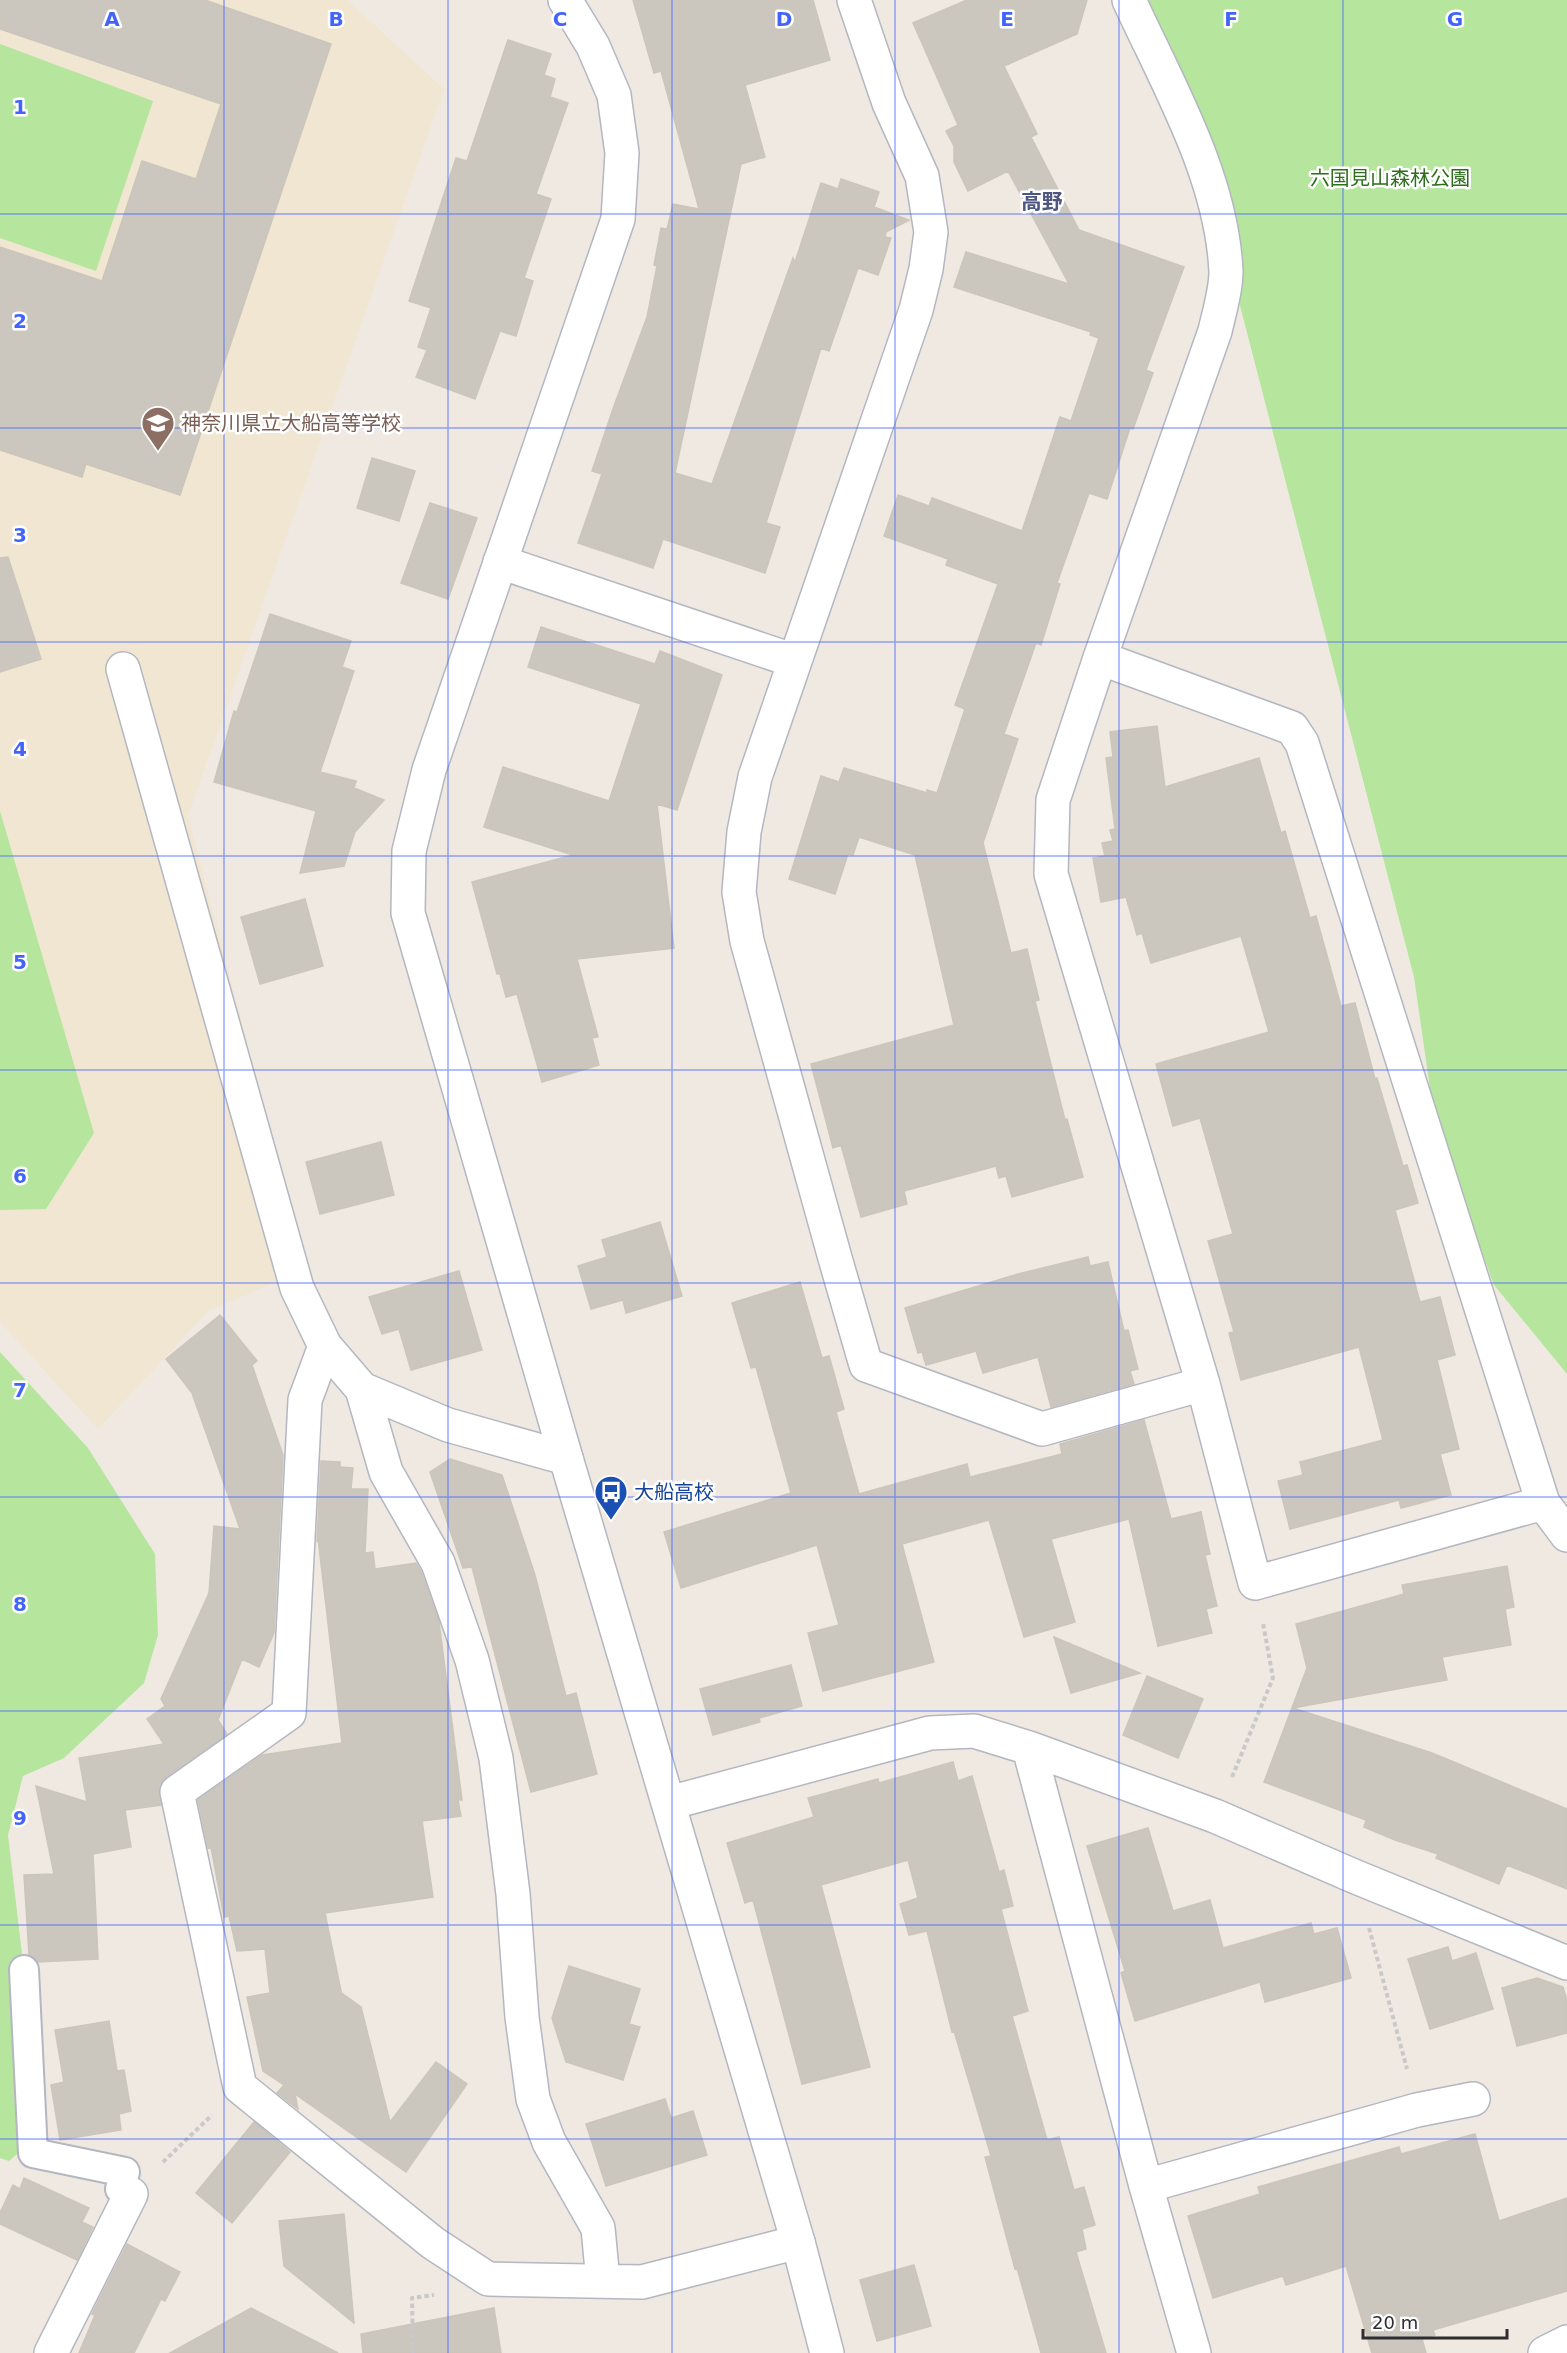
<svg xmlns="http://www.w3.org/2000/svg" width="1567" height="2353" font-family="'DejaVu Sans','Noto Sans JP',sans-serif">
  <rect width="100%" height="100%" fill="#efe9e1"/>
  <path fill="#f0e6d1" d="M0,0H347L444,89L188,816L306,1269L208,1311L98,1429L0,1322Z"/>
  <path fill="#b6e59e" d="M1122,0H1567V1374L1494,1285L1435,1123L1414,977L1201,155Z
    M0,44L153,101L96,271L0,238Z
    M0,811L94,1133L46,1209L0,1210Z
    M0,1352L88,1448L155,1554L158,1635L144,1683L64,1758L23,1776L8,1835L43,2132L9,2161L0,2158Z"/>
  <path fill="#cbc7bf" stroke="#cbc5ba" stroke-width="1.5" d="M0,0H205L331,44L180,495L86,464L82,477L0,450V247L102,281L142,161L196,179L221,104L0,29Z
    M633,0H813L830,60L745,85L765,157L741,164L675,473L712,484L793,258L795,262L821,183L838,189L841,179L879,192L874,207L909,220L886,232L885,237L891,238L878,275L858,268L829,351L821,348L766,523L780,527L765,573L663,539L653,568L578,543L602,474L592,471L614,406L647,317L657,266L654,265L661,228L667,229L673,204L699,209L661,71L654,73Z
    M967,0H1087L1077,34L1004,66L1037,134L1031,137L1079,230L1184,267L1146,370L1153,373L1133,429L1130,428L1107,499L1089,493L1057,583L1060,584L1041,645L1036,643L1004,734L1018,739L983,843L1011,953L1027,949L1039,1000L1035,1001L1065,1120L1067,1119L1083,1177L1012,1197L1006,1176L999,1178L996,1166L904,1191L907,1204L861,1217L841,1145L833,1148L811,1064L954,1025L915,855L859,837L853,855L848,854L835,894L789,879L821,776L839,782L844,768L927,793V790L937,793L965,709L955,705L998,584L946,565L948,559L884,536L898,495L929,506L932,498L1022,531L1060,417L1071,421L1099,338L1090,335L1091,332L954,287L966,252L1069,284L1008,171L968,191L954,162V146L946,131L958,125L913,23Z
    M508,40L551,54L544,75L555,79L550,97L568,103L536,194L551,199L524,278L533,281L516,336L500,331L475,399L416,377L427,350L418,347L431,308L409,301L456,158L467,161Z
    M372,458L415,471L399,521L357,508Z
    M430,503L477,518L448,599L401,583Z
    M8,557L41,659L0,672V558Z
    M270,614L351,641L342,667L354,671L320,772L356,781L354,788L384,800L355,832L344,866L300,873L316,811L214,782L234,711L237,712Z
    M541,627L655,664L660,651L722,675L677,810L657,804L674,948L577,959L598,1037L592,1038L599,1065L542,1082L517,994L506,997L500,974H497L472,882L573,855L484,827L503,767L609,801L641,704L528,667Z
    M1157,726L1165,787L1259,758L1281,833L1285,831L1310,918L1316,916L1341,1006L1355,1003L1375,1079L1377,1078L1403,1166L1407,1165L1418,1203L1395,1210L1420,1302L1440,1297L1455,1355L1437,1360L1459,1449L1440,1454L1451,1495L1401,1508L1399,1500L1290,1529L1278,1481L1303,1475L1300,1462L1383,1440L1359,1347L1241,1380L1229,1333L1234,1332L1208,1241L1233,1234L1200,1118L1173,1126L1156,1064L1269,1032L1241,936L1151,963L1142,933L1137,935L1126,897L1101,902L1093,858L1105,856L1102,843L1113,841L1110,830L1115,829L1106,758L1113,757L1110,732Z
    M305,899L323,966L260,984L241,917Z
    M381,1142L394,1195L320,1214L306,1162Z
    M660,1222L682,1296L626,1313L623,1300L591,1309L578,1266L607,1257L602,1240Z
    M1088,1257L1090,1266L1108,1262L1124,1331L1128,1330L1138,1369L1130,1371L1134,1384L1051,1407L1038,1357L983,1373L976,1351L926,1365L922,1352L918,1353L905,1308L1018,1274Z
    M459,1271L482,1350L411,1370L399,1329L382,1334L369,1297Z
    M800,1282L822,1358L829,1356L844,1409L836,1412L859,1494L967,1464L970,1477L1062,1454L1060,1444L1144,1420L1171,1519L1201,1512L1210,1554L1205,1555L1217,1606L1206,1609L1212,1633L1158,1646L1129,1519L1051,1539L1075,1622L1024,1637L989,1520L902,1544L934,1662L823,1691L808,1633L839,1625L817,1545L681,1588L664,1532L791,1493L756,1367L751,1368L732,1303Z
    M220,1315L257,1361L252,1365L283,1455L274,1633L259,1667L242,1659L218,1720L227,1734L166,1777L159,1786L161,1805L125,1810L131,1847L93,1854L98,1959L38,1962L29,1955L24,1875L54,1874L36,1786L87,1802L79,1758L164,1744L147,1719L165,1706L161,1699L209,1593L214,1526L240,1529L192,1393L166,1359Z
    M450,1459L502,1475L535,1575L566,1696L576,1693L597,1774L531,1792L472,1567L463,1568L430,1472Z
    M321,1461L340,1462V1467L353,1468L351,1489H368L365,1553L373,1552L375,1569L416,1563L421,1571L439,1622L462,1800H458L461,1816L422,1821L433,1897L325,1913L341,1991L336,1989L361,2007L390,2122L436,2062L467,2084L406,2172L295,2094L298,2109L277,2093L284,2085L263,2071L247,1997L270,1993L265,1949L237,1951L229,1916L224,1917L211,1847L208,1848L198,1800L262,1755L342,1743L318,1538L317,1542Z
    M1507,1566L1514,1607L1505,1609L1511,1645L1442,1657L1447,1680L1293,1708L1432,1753L1567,1809V1889L1507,1865L1499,1884L1436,1858L1438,1854L1395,1840L1364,1827L1366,1820L1264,1782L1307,1668L1296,1624L1404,1594L1402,1585Z
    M1054,1637L1140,1673L1071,1693Z
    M791,1665L802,1706L759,1718L760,1722L713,1735L700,1689Z
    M1147,1676L1203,1699L1178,1758L1123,1735Z
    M953,1762L958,1781L972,1776L999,1872L1004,1870L1013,1906L1001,1909L1028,2011L1012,2016L1047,2140L1059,2137L1074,2190L1084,2187L1095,2225L1082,2229L1086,2249L1076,2252L1106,2353H1041L1017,2268L1015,2269L985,2157L991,2156L954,2031L952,2032L927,1931L909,1935L900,1904L918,1898L908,1860L821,1885L870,2067L802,2084L753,1900L745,1903L727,1843L814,1817L808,1798L878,1779L879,1783Z
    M1148,1828L1173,1911L1210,1900L1223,1948L1311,1923L1314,1934L1337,1928L1351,1978L1265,2002L1260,1982L1135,2021L1121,1973L1125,1971L1087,1846Z
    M1448,1947L1452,1961L1476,1953L1493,2009L1430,2029L1408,1959Z
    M569,1966L640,1989L629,2024L640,2027L623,2080L566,2062L552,2018Z
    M1537,1978L1563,1987L1567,2000V2033L1517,2046L1502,1988Z
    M109,2021L117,2071L124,2070L131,2111L119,2114L121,2130L60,2140L51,2085L64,2082L55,2030Z
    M665,2099L671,2118L693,2111L707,2155L606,2186L586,2124Z
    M254,2122L290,2152L232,2223L196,2193Z
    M1475,2134L1499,2221L1567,2198V2291L1433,2330L1435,2335L1422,2339L1426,2353H1372L1346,2266L1286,2285L1283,2276L1213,2298L1188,2216L1260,2194L1258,2187L1399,2147L1401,2154Z
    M24,2178L89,2208L82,2222L93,2227L77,2260L0,2224V2213L13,2185L20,2189Z
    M344,2214L354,2323L284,2266L279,2221Z
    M127,2244L180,2272L165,2301L161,2299L134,2353H79L95,2315L92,2314Z
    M914,2265L931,2326L877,2341L860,2280Z
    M251,2308L338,2353H170Z
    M494,2308L501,2353H363L361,2334Z"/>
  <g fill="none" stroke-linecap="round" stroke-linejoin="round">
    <g stroke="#b4b7c1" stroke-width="32">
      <path id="lane" d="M24,1970L33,2153L125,2172L120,2189L131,2194"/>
    </g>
    <g stroke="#b4b7c1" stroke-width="36">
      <path id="street" d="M854,0L889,103L922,176L931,232L926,269L916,310L755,777L744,832L739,892L747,941L835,1258L866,1365L1042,1429L1203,1384
        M1129,0C1168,85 1222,177 1226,272C1226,291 1219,313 1215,331L1100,658L1053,800L1051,874L1203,1384L1255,1583L1543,1503
        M500,562L795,661
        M1100,658L1292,728L1302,743L1543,1503L1567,1535
        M123,669L297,1288L325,1346L362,1389L448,1425L566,1458
        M325,1346L305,1400L289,1713L177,1792L240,2087L433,2243L488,2279L642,2282L798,2242
        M362,1389L386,1472L438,1563L472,1660L496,1758L513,1894L522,2017L533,2099L549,2142L598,2228L603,2281
        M1029,1748L1146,2186L1194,2353
        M669,1803L930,1733L974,1731L1029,1748L1215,1816L1356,1877L1567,1963
        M1146,2186L1417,2110L1473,2099
        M51,2353L131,2194
        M1545,2353L1567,2342"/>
    </g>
    <g stroke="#b4b7c1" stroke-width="36">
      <path id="secondary" d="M565,0L593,46L614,95L622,153L618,219L429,770L409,851L408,913L566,1458L798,2242L827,2353"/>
    </g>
    <path stroke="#c9c9c9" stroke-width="4" stroke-dasharray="4.5 3" stroke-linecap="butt" d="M1232,1777L1273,1678L1263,1623
      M1369,1928L1407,2069
      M163,2162L212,2115
      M413,2353L412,2298L434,2295"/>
    <use href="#lane" stroke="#fff" stroke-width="28"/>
    <use href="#street" stroke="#fff" stroke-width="33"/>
    <use href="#secondary" stroke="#fff" stroke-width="33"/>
  </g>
  <path fill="none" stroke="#4264fb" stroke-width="1.5" stroke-opacity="0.55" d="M224,0V2353M448,0V2353M672,0V2353M895,0V2353M1119,0V2353M1343,0V2353M0,214H1567M0,428H1567M0,642H1567M0,856H1567M0,1070H1567M0,1283H1567M0,1497H1567M0,1711H1567M0,1925H1567M0,2139H1567"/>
  <defs>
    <g id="school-pin" transform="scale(1.725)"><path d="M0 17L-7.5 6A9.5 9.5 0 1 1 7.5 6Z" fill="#8d6e63" stroke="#fff"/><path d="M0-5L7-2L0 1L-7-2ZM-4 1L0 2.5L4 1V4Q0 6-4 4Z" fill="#fff"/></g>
    <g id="bus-pin" transform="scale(1.725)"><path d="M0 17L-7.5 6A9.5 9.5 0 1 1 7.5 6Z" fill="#1a4fb4" stroke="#fff"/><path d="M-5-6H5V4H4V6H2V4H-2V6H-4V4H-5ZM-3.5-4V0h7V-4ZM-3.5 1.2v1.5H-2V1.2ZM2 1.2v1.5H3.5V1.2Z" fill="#fff"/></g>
  </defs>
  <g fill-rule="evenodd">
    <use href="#school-pin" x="158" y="423"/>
    <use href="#bus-pin" x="611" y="1492"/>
  </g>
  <g text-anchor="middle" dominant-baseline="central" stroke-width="5" stroke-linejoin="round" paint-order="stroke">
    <g font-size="20" fill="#2c6e1b" stroke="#fff">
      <text x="1390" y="178">六国見山森林公園</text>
    </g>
    <g font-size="20" fill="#785e54" stroke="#fff" text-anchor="start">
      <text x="181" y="423">神奈川県立大船高等学校</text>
    </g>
    <g font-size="20" fill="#164399" stroke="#fff" text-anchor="start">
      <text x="634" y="1492">大船高校</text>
    </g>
    <g font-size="21" font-weight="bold" fill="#4d5680" stroke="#fff">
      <text x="1042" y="202">高野</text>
    </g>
  </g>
  <g font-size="20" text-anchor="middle" font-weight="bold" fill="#4264fb" stroke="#fff" stroke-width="5" stroke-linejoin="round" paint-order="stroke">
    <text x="112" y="26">A</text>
    <text x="336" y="26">B</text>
    <text x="560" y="26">C</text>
    <text x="784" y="26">D</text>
    <text x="1007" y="26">E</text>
    <text x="1231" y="26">F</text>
    <text x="1455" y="26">G</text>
    <text x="20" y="114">1</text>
    <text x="20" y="328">2</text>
    <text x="20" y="542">3</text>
    <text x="20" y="756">4</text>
    <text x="20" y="969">5</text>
    <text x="20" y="1183">6</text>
    <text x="20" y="1397">7</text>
    <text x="20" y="1611">8</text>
    <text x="20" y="1825">9</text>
  </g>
  <path d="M1363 2329v9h144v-9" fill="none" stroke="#2e2e2e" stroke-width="3"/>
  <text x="1372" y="2329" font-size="18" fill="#2e2e2e" stroke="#ffffff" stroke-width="4.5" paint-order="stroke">20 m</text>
</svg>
